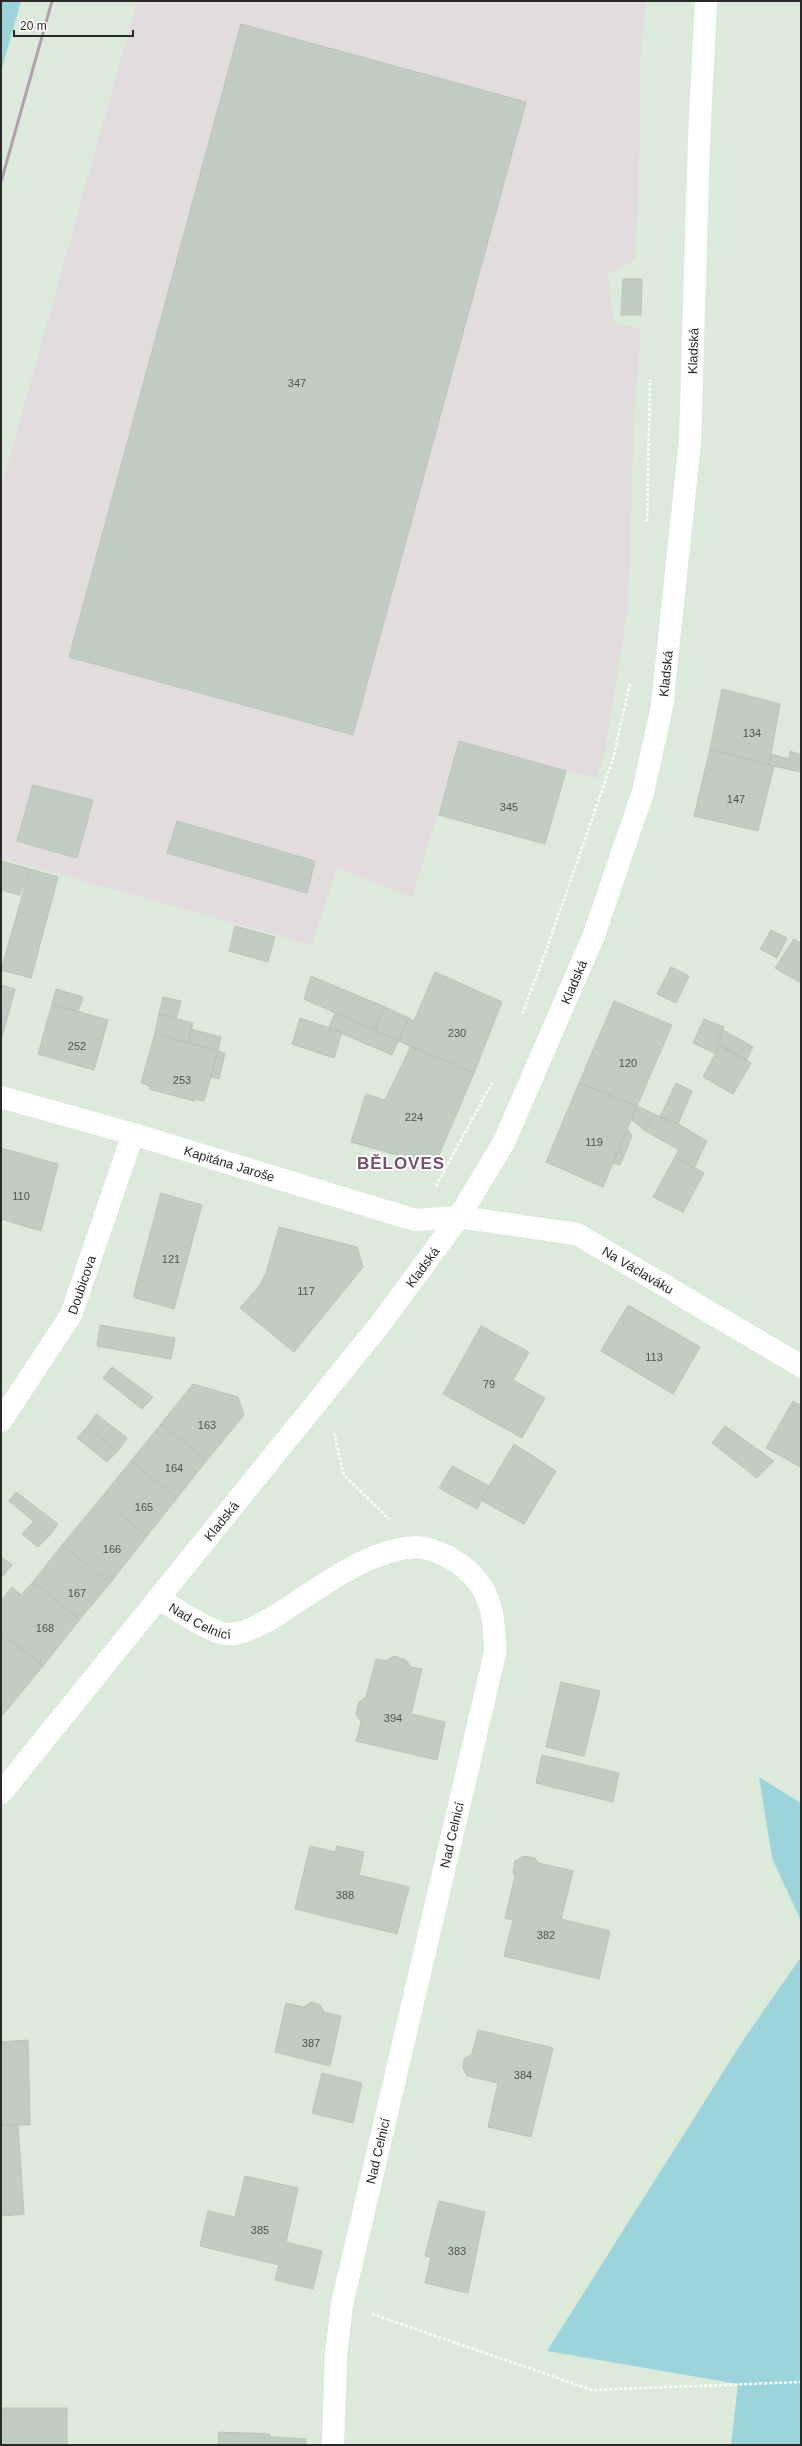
<svg xmlns="http://www.w3.org/2000/svg" width="802" height="2446" font-family="Arial,sans-serif">
  <rect width="100%" height="100%" fill="#dceadc"/>
  <path fill="#e3dcde" d="M137,1H646L640,61L639,189L635,260L608,274L614,323L641,328L634,424L628,608L605,751L597,779L460,744L412,897L337,868L312,945L1,858V488Z"/>
  <path fill="#9dd4dc" d="M1,1H21L1,72Z
    M759,1777L801,1803V1921L772,1858Z
    M801,1957V2445H731L738,2384L547,2351L744,2039Z"/>
  <path fill="#c1ccc2" stroke="#b6c5b7" d="M241,24L526,102L353,735L69,657Z
    M623,279H642L641,315H621Z
    M722,689L780,704L769,765L710,749Z
    M459,741L566,771L545,844L439,815Z
    M710,749L774,766L758,831L694,816Z
    M790,751L801,755V772L769,765L771,754L789,759Z
    M33,785L93,800L77,858L17,841Z
    M177,821L315,861L307,893L167,853Z
    M1,861L30,869L20,895L1,890Z
    M30,869L58,877L31,978L1,970Z
    M235,926L275,937L268,962L229,951Z
    M771,930L787,938L777,958L760,949Z
    M794,939L801,943V978L799,982L775,968Z
    M671,967L689,976L676,1003L657,994Z
    M435,972L502,1002L474,1073L398,1041L409,1018L414,1021Z
    M311,976L385,1007L374,1030L304,999Z
    M1,985L15,989L1,1041Z
    M56,989L83,997L78,1012L52,1004Z
    M163,997L181,1001L176,1019L159,1014Z
    M614,1001L672,1025L637,1106L579,1083Z
    M52,1004L108,1020L94,1070L38,1054Z
    M385,1007L409,1018L398,1041L374,1030Z
    M335,1013L398,1041L392,1055L329,1028Z
    M159,1014L193,1023L188,1043L155,1033Z
    M300,1018L342,1032L334,1058L292,1044Z
    M704,1019L724,1027L717,1044L720,1045L716,1054L693,1043Z
    M191,1029L221,1037L218,1051L188,1043Z
    M723,1030L753,1047L746,1061L717,1044Z
    M155,1033L218,1051L204,1101L195,1099L194,1101L149,1089L150,1086L141,1083Z
    M720,1045L751,1063L733,1094L703,1077Z
    M411,1046L474,1073L439,1155L422,1162L351,1142L366,1094L385,1100Z
    M218,1051L225,1053L219,1079L211,1077Z
    M579,1083L637,1106L603,1187L546,1162Z
    M676,1083L692,1091L678,1124L660,1117Z
    M637,1106L654,1114L644,1130L631,1119Z
    M654,1114L678,1124L707,1141L694,1168L675,1157L679,1150L644,1130Z
    M627,1128L632,1136L620,1165L613,1163Z
    M1,1148L58,1164L41,1231L1,1219Z
    M675,1157L704,1173L683,1212L653,1197Z
    M161,1193L202,1205L174,1309L133,1297Z
    M279,1227L357,1247L363,1267L294,1352L240,1308L260,1285L266,1273Z
    M628,1305L700,1347L673,1394L601,1351Z
    M100,1325L175,1338L171,1359L97,1346Z
    M481,1326L529,1352L513,1380L545,1398L522,1438L443,1394Z
    M112,1367L153,1397L142,1409L103,1378Z
    M193,1384L238,1397L244,1415L207,1460L161,1424Z
    M793,1401L801,1406V1467L766,1448Z
    M96,1414L127,1438L118,1451L87,1427Z
    M161,1424L207,1460L177,1498L131,1461Z
    M725,1426L774,1461L757,1478L712,1443Z
    M87,1427L118,1451L107,1462L77,1438Z
    M514,1444L556,1471L524,1524L481,1500Z
    M131,1461L177,1498L147,1536L101,1498Z
    M452,1466L489,1486L477,1509L439,1488Z
    M16,1492L58,1524L50,1535L9,1501Z
    M101,1498L147,1536L110,1583L62,1545Z
    M33,1522L50,1535L38,1547L22,1534Z
    M62,1545L110,1583L80,1619L33,1582Z
    M1,1557L12,1565L3,1576L1,1575Z
    M33,1582L80,1619L43,1666L1,1633V1601L12,1587L21,1595Z
    M1,1633L43,1666L1,1717Z
    M394,1656L406,1660L411,1667L422,1669L411,1714L445,1722L437,1760L356,1741L361,1722L356,1714L359,1702L366,1697L376,1659L386,1661Z
    M561,1682L600,1691L584,1756L546,1747Z
    M542,1755L619,1773L613,1802L536,1783Z
    M310,1846L335,1852L337,1846L364,1852L359,1875L409,1887L397,1934L295,1909Z
    M524,1856L535,1858L538,1863L573,1871L561,1919L610,1931L599,1979L504,1956L513,1920L505,1918L515,1876L513,1872L515,1861Z
    M311,2002L320,2005L324,2012L341,2016L330,2066L275,2052L286,2003L304,2007Z
    M478,2030L553,2048L531,2137L488,2127L498,2083L467,2076L463,2068L464,2059L472,2054Z
    M28,2040L30,2125H1V2042Z
    M322,2073L362,2083L353,2123L312,2113Z
    M1,2125L18,2126L24,2214L1,2216Z
    M245,2176L298,2188L286,2242L322,2251L313,2289L275,2280L279,2265L200,2246L208,2211L235,2217Z
    M439,2201L485,2212L468,2293L425,2283L431,2257L425,2256Z
    M1,2408H67V2445H1Z
    M219,2432L270,2434V2437L306,2439V2445H218Z"/>
  <g fill="none" stroke-linecap="round" stroke-linejoin="round">
    <path stroke="#fff" stroke-width="2.5" stroke-dasharray="3 2" stroke-linecap="butt" d="M647,521L650,380
      M522,1014L547,948L613,759L630,683
      M436,1186L492,1083
      M334,1433L344,1475L389,1519
      M372,2314L592,2390L801,2382"/>
    <g stroke="#fff" stroke-width="22">
      <path id="s1" d="M459,1217L577,1234L801,1366"/>
      <path id="s2" d="M1,1421L71,1315L133,1134"/>
      <path id="s3" d="M159,1599C174,1607 213,1635 229,1634C248,1634 271,1619 286,1609C325,1584 368,1550 416,1547C429,1547 448,1556 458,1563C491,1585 495,1616 495,1653L342,2304L336,2354L333,2445"/>
    </g>
    <g stroke="#fff" stroke-width="22">
      <path id="s4" d="M1,1097L133,1134L415,1220L459,1217"/>
      <path id="s5" d="M1,1793L381,1323L459,1217L504,1142L594,935L643,792L662,706L690,441L699,140L706,1"/>
    </g>
    <path stroke="#b19fac" stroke-width="3" d="M1,182L52,1"/>
  </g>
  <g text-anchor="middle" dominant-baseline="central" stroke-width="4" stroke-linejoin="round" paint-order="stroke">
    <g font-size="11" fill="#4f524f">
      <text x="297" y="383">347</text>
      <text x="752" y="733">134</text>
      <text x="736" y="799">147</text>
      <text x="509" y="807">345</text>
      <text x="457" y="1033">230</text>
      <text x="77" y="1046">252</text>
      <text x="628" y="1063">120</text>
      <text x="182" y="1080">253</text>
      <text x="414" y="1117">224</text>
      <text x="594" y="1142">119</text>
      <text x="21" y="1196">110</text>
      <text x="171" y="1259">121</text>
      <text x="306" y="1291">117</text>
      <text x="654" y="1357">113</text>
      <text x="489" y="1384">79</text>
      <text x="207" y="1425">163</text>
      <text x="174" y="1468">164</text>
      <text x="144" y="1507">165</text>
      <text x="112" y="1549">166</text>
      <text x="77" y="1593">167</text>
      <text x="45" y="1628">168</text>
      <text x="393" y="1718">394</text>
      <text x="345" y="1895">388</text>
      <text x="546" y="1935">382</text>
      <text x="311" y="2043">387</text>
      <text x="523" y="2075">384</text>
      <text x="260" y="2230">385</text>
      <text x="457" y="2251">383</text>
    </g>
    <g font-size="13" fill="#292929" stroke="#fff">
      <text stroke="none"><textPath href="#s5" startOffset="1645">Kladská</textPath></text>
      <text stroke="none"><textPath href="#s5" startOffset="1321">Kladská</textPath></text>
      <text stroke="none"><textPath href="#s5" startOffset="998">Kladská</textPath></text>
      <text stroke="none"><textPath href="#s4" startOffset="238">Kapitána Jaroše</textPath></text>
      <text stroke="none"><textPath href="#s5" startOffset="674">Kladská</textPath></text>
      <text stroke="none"><textPath href="#s1" startOffset="190">Na Václaváku</textPath></text>
      <text stroke="none"><textPath href="#s2" startOffset="159">Doubicova</textPath></text>
      <text stroke="none"><textPath href="#s5" startOffset="350">Kladská</textPath></text>
      <text stroke="none"><textPath href="#s3" startOffset="47">Nad Celnicí</textPath></text>
      <text transform="translate(452 1835) rotate(-77)">Nad Celnicí</text>
      <text transform="translate(378 2151) rotate(-77)">Nad Celnicí</text>
    </g>
    <g font-size="17" font-weight="bold" letter-spacing="1" fill="#754e6a" stroke="#fff">
      <text x="401" y="1163">BĚLOVES</text>
    </g>
  </g>
  <rect width="802" height="2446" fill="none" stroke="#292929" stroke-width="4"/>
  <path d="M14 30v6h119v-6" fill="none" stroke="#292929" stroke-width="2"/>
  <text x="20" y="30" font-size="12" fill="#292929" stroke="#ffffff" stroke-width="3" paint-order="stroke">20 m</text>
</svg>
